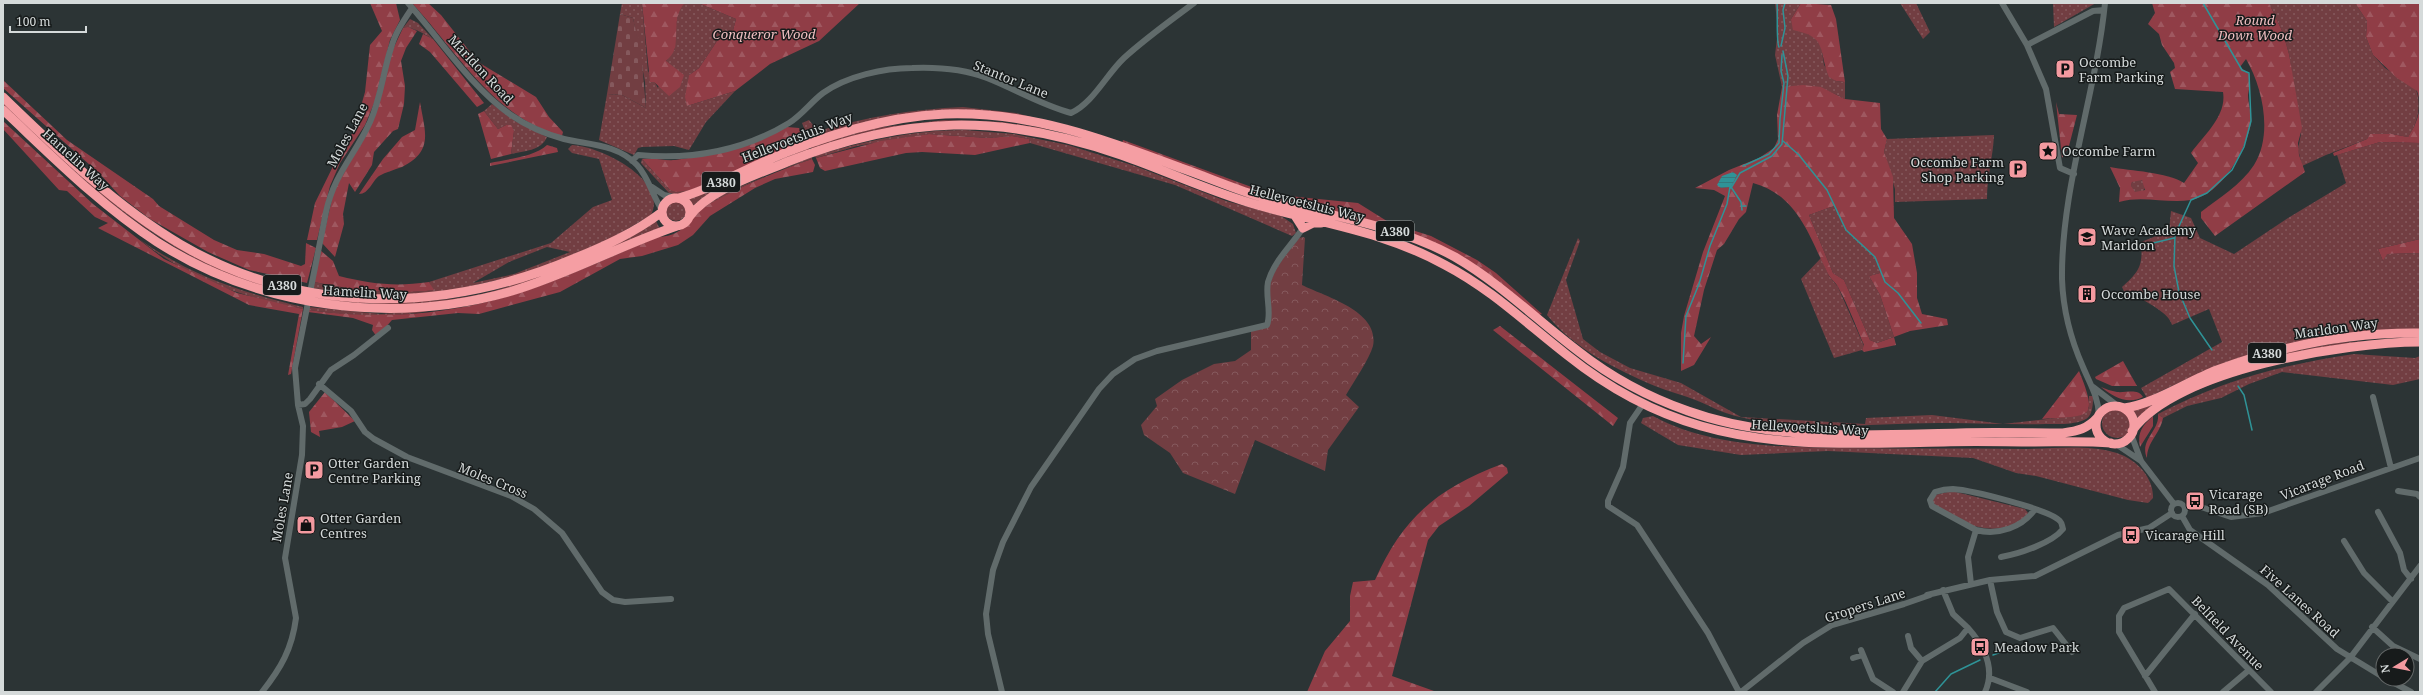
<svg xmlns="http://www.w3.org/2000/svg" width="2423" height="695" font-family="'Noto Serif',serif">
  <defs>
    <pattern id="grass-dots" width="8" height="8" patternUnits="userSpaceOnUse"><rect width="8" height="8" fill="#723e42"/><path d="M2 2h.1M6 6h.1" fill="none" stroke="#85595d" stroke-width="1.8" stroke-linecap="round"/></pattern>
    <pattern id="forest-firs" width="22" height="20" patternUnits="userSpaceOnUse"><rect width="22" height="20" fill="#903d46"/><path d="M5 1l3.5 6h-7zM16 11l3.5 6h-7z" fill="#9f5860"/></pattern>
    <pattern id="cemetery-stones" width="16" height="16" patternUnits="userSpaceOnUse"><rect width="16" height="16" fill="#723e42"/><path d="M2 7V4a2 2 0 0 1 4 0v3zM10 15v-3a2 2 0 0 1 4 0v3z" fill="#85595d"/></pattern>
    <pattern id="park-crowns" width="20" height="18" patternUnits="userSpaceOnUse"><rect width="20" height="18" fill="#723e42"/><path d="M2 6a3 3 0 1 1 6 0M12 15a3 3 0 1 1 6 0" fill="none" stroke="#85595d"/></pattern>
    <pattern id="water-rules" width="6" height="5" patternUnits="userSpaceOnUse"><rect width="6" height="5" fill="#2f9397"/><path d="M0 2.5h6" fill="none" stroke="#347a7d"/></pattern>
  </defs>
  <rect width="100%" height="100%" fill="#2c3435"/>
  <path fill="url(#grass-dots)" fill-rule="evenodd" d="M622,3H642L648,71L658,88L666,61L675,49V31L679,8L685,3H698L736,19L732,34L723,32L699,68L689,75L687,106L735,91L706,122L689,150L674,146L642,147L638,148L634,155L599,140L607,94L622,95L646,108L645,82L633,18L620,14Z
    M1775,3H1801L1791,19L1806,33L1814,37L1821,45L1824,65L1836,81L1845,82V99C1815,84 1814,86 1782,87L1775,55L1778,30Z
    M1900,3H1916L1930,32L1923,39Z
    M2053,3H2096L2054,27Z
    M2269,3H2355L2367,21L2366,37L2373,55L2385,68L2415,88C2423,103 2417,125 2408,137L2392,134H2370L2367,139L2326,155L2302,166L2298,149L2301,134L2289,54L2283,33Z
    M410,19L418,23L433,39C423,34 414,26 403,28Z
    M3,101L152,232L169,242L305,294L304,298C284,292 262,289 243,281C143,240 80,178 3,105Z
    M492,104L515,121L547,137C541,151 524,151 511,154L514,131L506,125L498,129L484,111Z
    M963,107L1016,113L1109,137L1080,130L943,113L809,141L802,123L809,120L818,131C866,117 913,109 963,107Z
    M944,120L1002,122L1042,128L1133,157L1251,200L1308,213L1307,217C1245,204 1191,180 1132,159C1049,130 965,115 877,132C855,136 834,144 813,150L811,146L875,128Z
    M965,130L1014,134L1068,145L1135,166L1226,201L1281,216L1293,224L1296,233L1292,236L1175,185L1030,143L1029,139L1012,136L988,138L929,134L857,146L816,158L815,156C865,141 912,130 965,130Z
    M1994,135C1993,157 1987,177 1987,199L1895,202V189L1884,152L1887,139Z
    M2380,142L2420,143V239L2378,249L2383,261L2386,254L2420,253V329C2323,329 2233,354 2147,398L2141,388L2222,342L2209,309L2172,325C2169,313 2149,304 2139,297L2128,300L2122,287C2140,271 2143,265 2141,242L2169,231L2171,211L2191,218L2200,238L2234,254L2288,218L2346,183L2337,155Z
    M572,145C600,146 669,180 651,215L612,238L532,272L424,297L356,294L313,288L314,282C353,290 395,295 433,290L429,282L551,243L593,207L612,200L599,159L572,153L568,149ZM547,247L570,252L514,274L473,283L509,262Z
    M808,148L810,152L705,196L690,208L685,201Z
    M812,157V159C775,171 711,196 687,226L699,208L732,190Z
    M642,159L670,190L700,189L677,195L669,193L641,163Z
    M2131 186a7 7 0 1 1 14 0a7 7 0 1 1-14 0Z
    M666 211a10 10 0 1 1 20 0a10 10 0 1 1-20 0Z
    M1834,206L1846,230L1875,257L1880,273L1869,276L1880,295L1894,337L1877,343L1870,340L1844,280L1833,273L1809,215Z
    M656,221L660,229L533,281L470,299L399,305L336,302L312,297C369,302 428,306 485,293C518,285 550,270 582,257C606,247 634,238 656,221Z
    M1578,238L1580,241L1566,280L1583,339L1600,352L1630,368L1681,383L1741,417L1865,424L1866,418L1932,415L2003,424L2081,415L2089,408V396H2093C2093,404 2093,417 2084,420C2072,425 2058,424 2045,424C2013,425 1981,423 1948,423C1879,422 1808,433 1740,417C1725,414 1712,407 1698,401C1684,395 1669,392 1655,386C1617,370 1573,348 1547,315Z
    M139,239C191,276 241,292 303,307V309C239,296 190,280 139,239Z
    M1821,258L1829,276L1838,287L1864,346L1862,350L1834,358L1801,279Z
    M309,307L381,314L434,310C392,319 351,316 309,310Z
    M2420,337L2337,345L2279,357L2147,410L2138,418L2133,410L2278,354L2337,343Z
    M2354,354L2415,358L2420,356V379L2393,385L2282,372L2249,384L2221,398L2187,406L2163,418L2158,414C2223,380 2282,365 2354,354Z
    M2102 423a15 15 0 1 1 30 0a15 15 0 1 1-30 0Z
    M1653,416C1712,448 1785,447 1851,448C1908,449 1965,448 2023,449C2051,449 2085,444 2113,452C2134,457 2154,476 2153,498L2148,503L2128,500L2036,476L2016,473L1973,458L1828,451L1741,455L1678,445L1641,423L1643,418Z
    M1952,491L2025,509L2028,513C2026,518 2021,520 2016,523C1989,538 1954,521 1932,503L1935,495Z"/>
  <path fill="url(#forest-firs)" fill-rule="evenodd" d="M370,3H396L400,20L390,40L375,101L365,125L340,163L330,186L317,240H307L315,203L342,148L354,131L365,92L370,45L382,31Z
    M412,3H428L441,15L478,62L536,97L549,117L563,132L562,136C494,118 457,52 412,3Z
    M642,3H685C673,15 678,33 675,48C674,53 669,58 666,61L684,75L680,87L669,96L654,82H650Z
    M698,3H860L819,41L770,64L735,91L687,106L685,97L689,75L699,68L723,32L732,34L736,19Z
    M1801,3L1831,5L1836,19L1845,82L1836,81L1829,77C1818,50 1828,37 1793,30L1791,19Z
    M2152,3H2269L2283,33L2289,54L2302,128L2298,143L2299,155L2305,172L2215,236L2201,218V212C2219,198 2241,185 2254,165C2273,135 2263,88 2246,59L2240,67L2249,74C2251,83 2249,88 2248,95C2248,104 2252,114 2251,122C2247,150 2221,195 2191,200C2167,204 2143,195 2119,202L2120,188L2110,167C2131,171 2167,172 2184,183L2198,163L2191,153C2204,135 2227,116 2223,92L2175,89L2170,72L2175,68L2174,63L2162,45L2159,34L2148,24L2155,13ZM2142,180L2145,190L2135,192L2131,186L2132,182Z
    M2355,3H2420V143L2380,142L2334,156L2333,153L2367,139L2370,134H2392L2408,137C2417,124 2423,107 2417,91L2397,78L2373,55L2366,37L2367,21Z
    M408,27L417,31L406,48L401,61L405,86L404,104L398,129L393,131L374,152L372,165L355,192L349,183L343,214L344,224L335,257L322,243L334,190L364,136L394,47L403,28Z
    M423,34L433,39L484,103L477,107L430,52L419,44Z
    M3,80L67,140L153,199L159,206L214,240L237,250L264,254L301,266L305,264L306,243L316,248L307,283L249,270L208,252L150,219L120,196L99,173L3,88Z
    M1803,85L1821,87L1845,99L1880,103L1881,129L1887,139L1884,152L1893,177L1894,218L1912,244L1917,273V298L1922,314L1947,319L1948,325L1910,331L1894,337L1896,345L1864,352L1862,350L1864,345C1856,327 1849,307 1839,289C1837,283 1831,280 1828,274C1810,238 1798,195 1753,183L1746,212L1739,219L1724,244L1717,250L1704,290L1694,336L1701,344L1711,337L1694,365L1681,371V333L1684,316L1703,252L1725,196L1714,190L1695,188L1729,170L1759,158L1774,148L1778,139L1777,115L1782,87ZM1834,206L1846,230L1875,257L1880,273L1869,276L1880,295L1894,337L1877,343L1870,340L1844,280L1833,273L1809,215Z
    M420,102C425,132 434,151 402,167C394,170 386,172 379,176C372,181 369,194 359,194L383,159L402,137L415,130Z
    M2056,102L2059,114L2077,115L2069,146L2062,158Z
    M484,111L498,129L506,125H511L514,131L511,154L491,159L478,114Z
    M3,121L93,204L164,259L237,293L303,309L291,374L288,375L299,314L249,305L98,228L108,223L95,217L67,191L59,190L3,129Z
    M787,127L799,128L805,141L691,190L676,192L670,190L642,159C652,157 664,161 675,160C715,155 752,145 787,127Z
    M929,134L988,138L1012,136L1029,139L1030,143L975,155L922,152L906,153L825,171L820,168L816,158L881,141Z
    M1123,140L1257,189L1279,195L1358,203L1390,223L1431,236L1477,260L1496,273L1542,314L1538,315L1431,244L1278,200L1122,143Z
    M547,145L557,148L558,152L490,166V163C508,159 534,157 547,145Z
    M812,159L815,165L813,172L775,179L755,188L710,216L693,235L678,245L642,256L620,259L560,292L479,314L458,313L392,320L377,337L372,330L373,325L353,318L308,312L309,310C382,321 455,314 525,291C570,276 614,255 658,237C688,236 690,214 713,202C744,185 779,170 812,159Z
    M2420,239V253L2387,254L2383,261L2378,249Z
    M320,250L333,261L339,276C372,284 395,287 429,282L434,290C395,295 353,290 314,282Z
    M1500,326L1618,418L1613,426L1493,330Z
    M2123,361L2137,386H2112L2096,379L2095,377Z
    M2079,371C2100,422 2088,415 2042,419Z
    M2101,387C2106,389 2111,391 2117,392C2126,393 2138,388 2143,397C2128,405 2113,397 2101,387Z
    M325,392L355,421L342,427L319,431L320,437L311,432L309,412Z
    M2158,414L2163,418C2160,434 2147,442 2147,458C2139,440 2160,431 2158,414Z
    M2153,416V426L2140,447C2137,432 2143,425 2153,416Z
    M1502,464L1507,468L1508,473L1469,506L1439,526L1428,540L1392,676L1434,691L1307,692L1325,651L1350,621V596L1353,582L1375,580C1403,517 1438,488 1502,464Z"/>
  <path fill="url(#cemetery-stones)" d="M620,14L633,18L637,36L640,38L646,108L622,95L607,94Z"/>
  <path fill="url(#park-crowns)" d="M1303,237L1305,238L1302,285C1326,297 1380,311 1373,346C1369,360 1354,381 1346,395L1359,407L1328,450L1325,471L1255,440L1235,494L1183,473L1170,453L1144,435L1141,425L1157,406L1155,399L1182,380L1214,364L1235,361L1251,350V331L1269,326C1273,315 1268,307 1268,296C1269,273 1286,255 1299,238Z"/>
  <path fill="url(#water-rules)" d="M1733,172L1737,175L1731,187L1721,188L1717,185L1722,176Z"/>
  <g fill="none" stroke-linecap="round" stroke-linejoin="round">
    <path stroke="#2f9397" stroke-width="1.5" d="M1777,3C1778,12 1776,42 1779,47
      M2203,3L2242,70L2249,73L2251,121L2244,147L2232,170L2207,193L2191,200L2175,235L2174,266L2179,292L2190,318L2212,350
      M1781,46L1785,28L1783,10L1785,3
      M1783,141L1799,155L1827,190L1846,230L1875,257L1885,282L1898,293L1921,323
      M1743,166L1769,154L1779,143L1780,119L1784,83L1781,71L1782,55
      M1731,187L1741,202L1742,210
      M1731,188L1740,173L1772,156L1782,144L1788,76L1783,51
      M1743,206H1746
      M2145,245L2174,238
      M1683,363L1686,316L1699,284L1710,246L1727,204L1730,187
      M2238,386L2244,395L2252,430
      M1993,655L2009,649
      M1935,692L1951,674L1980,660"/>
    <path stroke="#616b6b" stroke-width="6" d="M408,3C441,40 470,86 511,115C527,126 545,134 564,139C589,145 617,144 637,165C649,178 652,195 662,210
      M2002,3L2027,45L2046,89L2060,168L2074,174
      M2027,45L2093,11L2104,10
      M632,161L638,155C691,160 743,151 789,123C802,115 811,102 823,93C847,76 884,68 912,68C937,67 964,69 987,78C1015,89 1041,105 1071,113C1093,103 1106,75 1124,58C1146,38 1170,21 1194,3
      M652,187L664,195L677,198
      M319,384L351,411L365,432L374,439L407,457L511,496L534,509L562,533L602,592L613,600L625,602L671,599
      M2093,387L2119,407
      M2373,397L2391,468
      M1643,404L1630,423L1623,467L1608,501V506L1637,525L1708,633L1739,692
      M298,405L305,404L310,399L331,370L354,355L388,328
      M2099,415C2098,396 2090,384 2083,367C2071,340 2063,308 2062,279C2061,187 2096,94 2105,3
      M2131,434L2141,461L2174,504
      M2116,444L2141,461
      M2398,491L2417,494L2420,497
      M2171 510a7 7 0 1 1 14 0a7 7 0 1 1-14 0Z
      M2185,507H2201L2231,517L2263,513L2420,458
      M2378,512L2400,553L2404,570L2411,579
      M2182,516L2190,530L2268,585L2337,649L2383,677
      M1976,530C1998,536 2023,527 2035,509
      M2344,541L2364,573L2392,601
      M1990,580L1997,612L2006,632L2020,638L2053,628L2072,652
      M1971,584L1968,557L1976,530L1932,506L1930,500L1935,492C1941,490 1946,489 1953,489C1970,490 2049,509 2060,521C2062,523 2062,526 2063,529C2052,543 2019,554 2001,557
      M1927,595L1990,580L2035,576L2118,535L2149,528L2172,513
      M2372,627L2393,646L2420,659
      M1968,628C1984,646 1996,668 1985,692
      M1908,636L1911,648L1922,661
      M1861,650L1873,679L1893,692
      M1853,658L1863,655
      M2145,676L2195,614
      M1990,678L2027,692
      M2387,679L2411,692
      M262,692C281,668 292,649 296,618L285,558L302,455L303,426L298,405L295,368L326,212C334,174 355,155 370,122C381,98 383,72 391,48C395,33 404,20 412,8
      M1002,692L988,634L986,614L993,570L1003,542L1031,487L1099,389L1113,374L1135,359L1157,351L1267,325C1272,312 1265,297 1268,282C1274,261 1291,246 1303,228
      M1741,692L1803,643L1832,625L1904,604L1930,595
      M1903,692L1922,661L1960,638L1968,628L1953,614L1943,590
      M2155,692L2119,632V616L2124,608L2169,589L2271,692
      M2223,692L2249,670
      M2316,692L2350,658L2420,566"/>
    <path stroke="#f59ea3" stroke-width="9" d="M3,97C58,150 114,205 180,244C303,316 445,313 573,259C605,246 634,233 662,212
      M3,110C52,156 100,205 157,242C262,309 394,325 512,291C569,274 621,245 677,226
      M662 212a14 14 0 1 1 28 0a14 14 0 1 1-28 0Z
      M679,198C708,190 734,175 761,163C820,137 881,117 945,114C1029,111 1105,139 1181,168C1207,177 1232,188 1258,196C1325,216 1393,223 1455,257C1500,283 1537,320 1578,351C1611,377 1648,397 1688,411C1774,442 1870,435 1959,433C1994,432 2028,433 2063,433C2078,431 2087,429 2098,417
      M1294,214L1303,228L1313,223H1321
      M689,217C709,190 756,175 787,162C906,115 1001,113 1121,155C1167,171 1211,192 1257,205C1324,224 1383,231 1445,265C1491,289 1527,324 1567,355C1607,387 1652,412 1701,426C1780,449 1863,443 1944,442C1974,441 2005,442 2035,442C2061,442 2086,441 2111,443
      M2096 425a19 19 0 1 1 38 0a19 19 0 1 1-38 0Z
      M2124,408C2152,405 2188,381 2217,370C2281,346 2351,332 2420,333
      M2132,431C2176,369 2347,342 2420,342"/>
  </g>
  <defs>
    <g id="parking-square" transform="scale(1)"><rect x="-9" y="-9" width="18" height="18" rx="4" fill="#f49aa0" stroke="#171b1b"/><path d="M-3.5-5.5H1a3.5 3.5 0 0 1 0 7H-1V5.5H-3.5ZM-1-3.4V-.6H.8a1.4 1.4 0 0 0 0-2.8Z" fill="#111"/></g>
    <g id="sight-square" transform="scale(1)"><rect x="-9" y="-9" width="18" height="18" rx="4" fill="#f49aa0" stroke="#171b1b"/><path d="M0-6L1.8-2.2L6-1.7L2.9 1.2L3.7 5.4L0 3.3L-3.7 5.4L-2.9 1.2L-6-1.7L-1.8-2.2Z" fill="#111"/></g>
    <g id="school-square" transform="scale(1)"><rect x="-9" y="-9" width="18" height="18" rx="4" fill="#f49aa0" stroke="#171b1b"/><path d="M0-5L7-2L0 1L-7-2ZM-4 1L0 2.5L4 1V4Q0 6-4 4Z" fill="#111"/></g>
    <g id="building-square" transform="scale(1)"><rect x="-9" y="-9" width="18" height="18" rx="4" fill="#f49aa0" stroke="#171b1b"/><path d="M-4-6H4V6H1V3H-1V6H-4ZM-2.5-4.3h1.7v1.8h-1.7ZM.8-4.3h1.7v1.8H.8ZM-2.5-1h1.7V.8h-1.7ZM.8-1h1.7V.8H.8Z" fill="#111"/></g>
    <g id="bus-square" transform="scale(1)"><rect x="-9" y="-9" width="18" height="18" rx="4" fill="#f49aa0" stroke="#171b1b"/><path d="M-5-6H5V4H4V6H2V4H-2V6H-4V4H-5ZM-3.5-4V0h7V-4ZM-3.5 1.2v1.5H-2V1.2ZM2 1.2v1.5H3.5V1.2Z" fill="#111"/></g>
    <g id="shop-square" transform="scale(1)"><rect x="-9" y="-9" width="18" height="18" rx="4" fill="#f49aa0" stroke="#171b1b"/><path d="M-5-2.5h2.3a2.7 3.5 0 0 1 5.4 0H5L5.5 6h-11ZM-1.5-2.5h3a1.5 2.3 0 0 0-3 0Z" fill="#111"/></g>
  </defs>
  <g fill-rule="evenodd">
    <use href="#parking-square" x="2065" y="69"/>
    <use href="#sight-square" x="2048" y="151"/>
    <use href="#parking-square" x="2018" y="169"/>
    <use href="#school-square" x="2087" y="237"/>
    <use href="#building-square" x="2087" y="294"/>
    <use href="#parking-square" x="314" y="470"/>
    <use href="#bus-square" x="2195" y="501"/>
    <use href="#shop-square" x="306" y="525"/>
    <use href="#bus-square" x="2131" y="535"/>
    <use href="#bus-square" x="1980" y="647"/>
  </g>
  <g text-anchor="middle" dominant-baseline="central" stroke-width="3" stroke-linejoin="round" paint-order="stroke">
    <g fill="#171b1b" stroke="#9ca1a1" stroke-width="1">
      <rect x="702" y="172" width="38" height="20" rx="3"/>
      <rect x="1376" y="221" width="38" height="20" rx="3"/>
      <rect x="263" y="275" width="38" height="20" rx="3"/>
      <rect x="2248" y="343" width="38" height="20" rx="3"/>
    </g>
    <g font-size="12" font-weight="bold" fill="#d5dada">
      <text x="721" y="182">A380</text>
      <text x="1395" y="231">A380</text>
      <text x="282" y="285">A380</text>
      <text x="2267" y="353">A380</text>
    </g>
    <g font-size="13" font-style="italic" fill="#efbec0" stroke="#171b1b">
      <text x="2255" y="20">Round<tspan x="2255" dy="15">Down Wood</tspan></text>
      <text x="764" y="34">Conqueror Wood</text>
    </g>
    <g font-size="13" fill="#d5dada" stroke="#171b1b" text-anchor="start">
      <text x="2079" y="62">Occombe<tspan x="2079" dy="15">Farm Parking</tspan></text>
      <text x="2062" y="151">Occombe Farm</text>
      <text x="2004" y="162" text-anchor="end">Occombe Farm<tspan x="2004" dy="15">Shop Parking</tspan></text>
      <text x="2101" y="230">Wave Academy<tspan x="2101" dy="15">Marldon</tspan></text>
      <text x="2101" y="294">Occombe House</text>
      <text x="328" y="463">Otter Garden<tspan x="328" dy="15">Centre Parking</tspan></text>
      <text x="2209" y="494">Vicarage<tspan x="2209" dy="15">Road (SB)</tspan></text>
      <text x="320" y="518">Otter Garden<tspan x="320" dy="15">Centres</tspan></text>
      <text x="2145" y="535">Vicarage Hill</text>
      <text x="1994" y="647">Meadow Park</text>
    </g>
    <g font-size="13" fill="#d5dada" stroke="#171b1b">
      <text transform="translate(481 69) rotate(47)">Marldon Road</text>
      <text transform="translate(1011 79) rotate(22)">Stantor Lane</text>
      <text transform="translate(347 135) rotate(-62)">Moles Lane</text>
      <text transform="translate(797 137) rotate(-21)">Hellevoetsluis Way</text>
      <text transform="translate(76 159) rotate(42)">Hamelin Way</text>
      <text transform="translate(1307 203) rotate(14)">Hellevoetsluis Way</text>
      <text transform="translate(365 292) rotate(3)">Hamelin Way</text>
      <text transform="translate(2336 328) rotate(-8)">Marldon Way</text>
      <text transform="translate(1810 427) rotate(3)">Hellevoetsluis Way</text>
      <text transform="translate(493 480) rotate(22)">Moles Cross</text>
      <text transform="translate(2322 480) rotate(-21)">Vicarage Road</text>
      <text transform="translate(282 507) rotate(-80)">Moles Lane</text>
      <text transform="translate(2300 601) rotate(42)">Five Lanes Road</text>
      <text transform="translate(1865 605) rotate(-18)">Gropers Lane</text>
      <text transform="translate(2228 633) rotate(46)">Belfield Avenue</text>
    </g>
  </g>
  <rect width="2423" height="695" fill="none" stroke="#d5dada" stroke-width="8"/>
  <g transform="translate(2395 667) rotate(260)"><circle r="19" fill="#171b1b" stroke="#636767"/>
  <path d="M0-3L7 15L0 10L-7 15Z" fill="#f49aa0"/>
  <text y="-6" font-size="11" font-weight="bold" text-anchor="middle" fill="#d5dada">N</text>
  </g>
  <path d="M10 26v6h76v-6" fill="none" stroke="#d5dada" stroke-width="2"/>
  <text x="16" y="26" font-size="12" fill="#d5dada" stroke="#171b1b" stroke-width="3" paint-order="stroke">100 m</text>
</svg>
